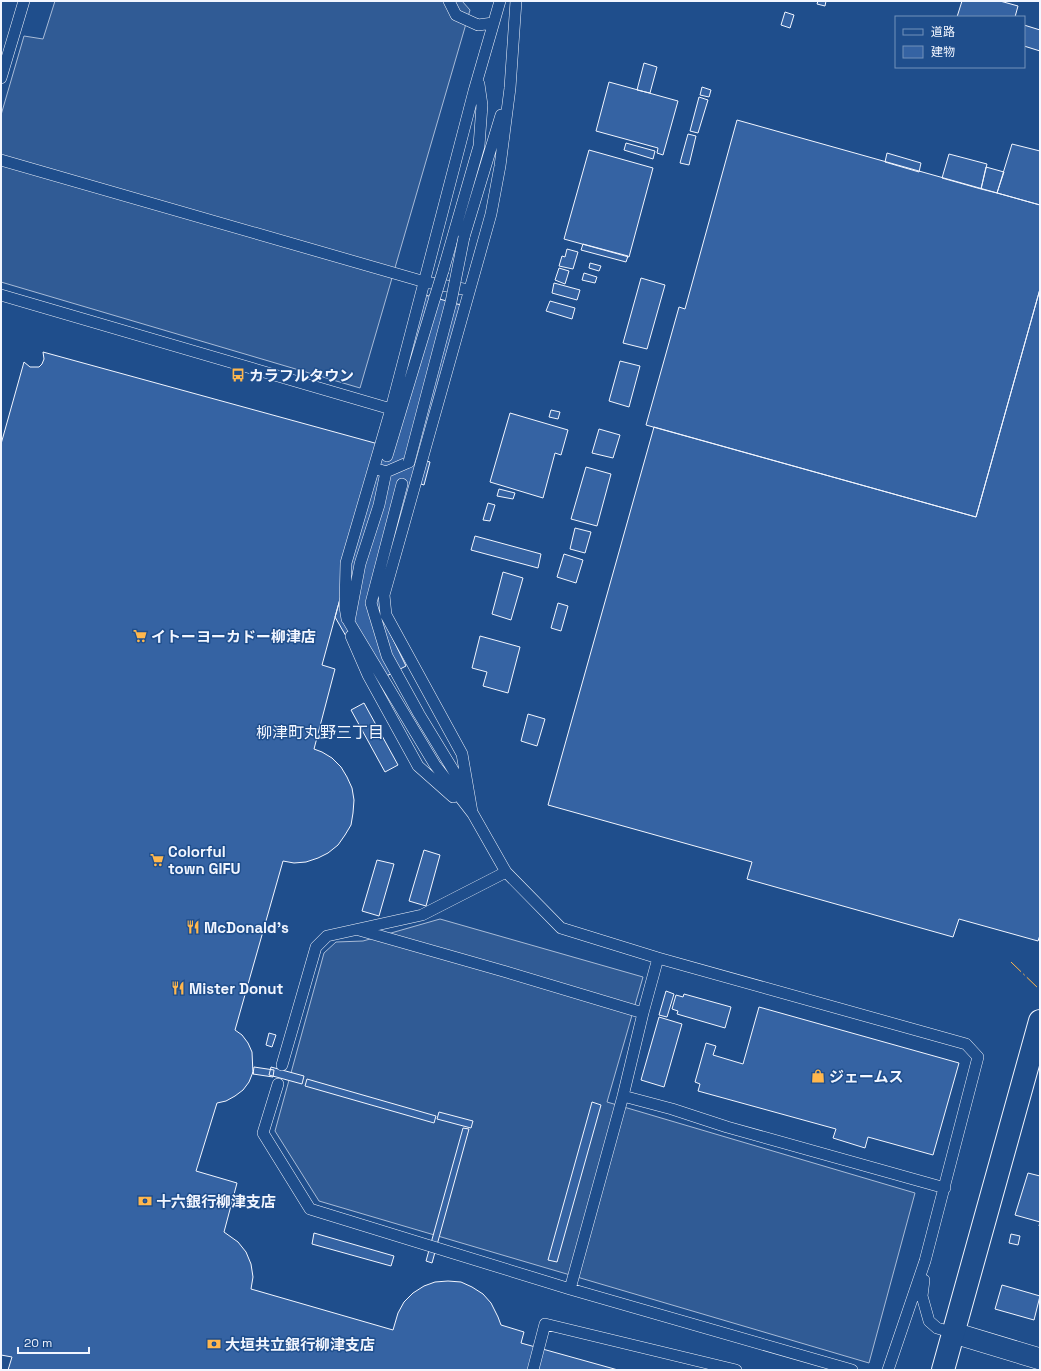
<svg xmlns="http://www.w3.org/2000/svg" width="1041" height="1371" font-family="'Space Grotesk','Noto Sans JP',sans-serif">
  <rect width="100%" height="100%" fill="#1f4e8c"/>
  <path fill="#305b95" stroke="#a8bbd7" d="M55,1H462L470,10L360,388L1,282V115L24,36L43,39Z
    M440,919L643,977L607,1102L915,1193L869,1363L319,1201L275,1131L324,953L336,942L363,941Z"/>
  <path fill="#3563a3" stroke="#f2f6ff" d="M818,1H826L825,6L817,4Z
    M962,1H1000L1018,6L1015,17H957Z
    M785,12L794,15L790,28L781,25Z
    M1024,25L1040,30V51L1024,46Z
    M644,63L657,67L650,93L637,90Z
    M609,82L678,101L663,155L657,153L658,148L596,131Z
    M702,87L711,90L709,97L700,95Z
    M699,97L708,100L698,133L690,131Z
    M737,120L1040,205V289L976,517L646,425L679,307L685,309Z
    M688,134L696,136L689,165L680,163Z
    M626,143L655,151L653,159L624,150Z
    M1012,144L1040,151V205L997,193Z
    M589,150L653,168L629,257L564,239Z
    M887,153L921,163L919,172L885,162Z
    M949,154L987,164L981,189L942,178Z
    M986,167L1004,172L997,193L981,189Z
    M583,244L628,256L626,262L581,250Z
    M567,249L578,252L573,269L559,266L562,256L565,257Z
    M590,263L601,266L599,271L589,268Z
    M559,268L569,271L565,284L555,280Z
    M584,273L597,277L595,283L582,280Z
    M641,278L665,285L647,349L623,343Z
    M554,283L580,290L577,300L552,293Z
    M1040,289V935L1038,941L959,919L953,937L747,879L752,862L548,805L654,427L976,517Z
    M425,295L461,305L419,459L430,462L424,485L412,481L383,611L387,627L406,666L373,683L335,617Z
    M550,301L575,308L572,319L546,311Z
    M43,352L382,445L322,665L335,669L314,749L322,752L332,758L341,767L347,777L352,788L354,800L353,813L351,825L345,835L338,845L328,853L318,858L306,862L294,863L283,861L235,1030L242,1035L248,1043L252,1052L253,1074V1072L249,1082L243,1090L235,1096L226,1101L217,1103L196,1171L237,1183L224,1232L238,1242L246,1252L251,1264L253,1277L251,1289L393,1330L398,1313L404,1302L413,1293L424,1286L435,1282L448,1281L461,1282L472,1287L483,1294L491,1303L498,1317L501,1325L524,1332L521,1343L618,1370H8L12,1357L1,1355V444L24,362L30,367H39L42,364L44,359Z
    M620,361L640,366L629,407L609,401Z
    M551,410L560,412L558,419L549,417Z
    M510,413L568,430L561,455L555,453L543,498L490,482Z
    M599,429L620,435L613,458L592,453Z
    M586,467L611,474L597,526L571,519Z
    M499,489L515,493L513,499L497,496Z
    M488,503L495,505L490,521L483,520Z
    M575,528L591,532L585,553L570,549Z
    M475,536L541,554L538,568L471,550Z
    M564,554L583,560L576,583L557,577Z
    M503,572L523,578L511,620L492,614Z
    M558,603L568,606L561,631L551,628Z
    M480,636L520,647L508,693L483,686L487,672L472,668Z
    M364,703L398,765L385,772L351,710Z
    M528,714L545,719L537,746L521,741Z
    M424,850L440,855L426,906L409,901Z
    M377,860L394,864L379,916L362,911Z
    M666,991L674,994L667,1017L659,1015Z
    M684,994L731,1007L725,1028L677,1014L678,1011L672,1009L676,995L683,997Z
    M759,1007L959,1063L933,1155L868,1137L865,1148L833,1138L836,1129L698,1091L700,1084L695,1082L706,1043L716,1046L713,1055L743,1064Z
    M659,1017L682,1024L664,1087L641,1080Z
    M269,1033L276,1035L272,1047L266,1045Z
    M254,1067L274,1070L273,1077L253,1074Z
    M271,1067L304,1076L302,1084L269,1075Z
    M307,1079L436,1116L434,1123L305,1086Z
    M592,1102L601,1105L557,1262L548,1260Z
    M439,1112L473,1121L471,1128L437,1119Z
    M463,1128L469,1129L432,1263L426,1261Z
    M1028,1173L1040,1176V1227L1039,1226L1040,1222L1015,1215Z
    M314,1233L394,1256L391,1266L312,1244Z
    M1011,1234L1020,1236L1018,1245L1009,1243Z
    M1002,1285L1040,1296L1034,1320L995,1309Z"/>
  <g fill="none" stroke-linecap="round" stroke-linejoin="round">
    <g stroke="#f2f6ff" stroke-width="12">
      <path id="service" d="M449,1L456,15L478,25L493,23
        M1,78L24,1
        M1,160L425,282L469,290
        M464,237L501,115
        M443,271L479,146L482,105L479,84
        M1,295L391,409
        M387,456L435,297
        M380,470L386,472L409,462
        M386,472L379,505L360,564L349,622L435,765L473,814L506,872L561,928L658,958L966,1044L978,1057L925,1261L888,1370
        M402,484L371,603L387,656L419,714L464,788
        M347,619L345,607L346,563L391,409L474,91L500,1
        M351,636L368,675L418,766L453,797
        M472,812L462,754L386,615L384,595L491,214L500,166L510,88L516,1
        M359,930L503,971L643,1013
        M282,1065L316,947L327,936L422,915L506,872
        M278,1084L263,1133L310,1209L570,1289L852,1370
        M623,1096L672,1109L727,1127L945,1188
        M924,1280L922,1296L929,1321L937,1328L954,1333
        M570,1289L623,1096L643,1013L658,958
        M533,1370L545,1324L736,1370"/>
    </g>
    <g stroke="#f2f6ff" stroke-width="22">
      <path id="minor" d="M954,1333L1040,1359"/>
    </g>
    <g stroke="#f2f6ff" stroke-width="24">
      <path id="tertiary" d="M943,1370L1040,1021"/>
    </g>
    <use href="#service" stroke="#1f4e8c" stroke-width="11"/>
    <use href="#minor" stroke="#1f4e8c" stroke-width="21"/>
    <use href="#tertiary" stroke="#1f4e8c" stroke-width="22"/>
    <g stroke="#f2f6ff" stroke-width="12" stroke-linecap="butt">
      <path id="service-bridge" d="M435,297L443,271
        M409,462L451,302L464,237"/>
    </g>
    <use href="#service-bridge" stroke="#1f4e8c" stroke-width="11"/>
    <path stroke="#ffb74d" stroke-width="1" stroke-dasharray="14 3 2 3" stroke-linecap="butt" d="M1011,962L1040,990"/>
  </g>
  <defs>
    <g id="bus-bare" transform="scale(1.08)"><path d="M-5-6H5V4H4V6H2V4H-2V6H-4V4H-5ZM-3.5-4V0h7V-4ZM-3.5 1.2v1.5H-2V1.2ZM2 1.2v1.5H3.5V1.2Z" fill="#ffb74d" stroke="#1f4e8c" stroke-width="2.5" paint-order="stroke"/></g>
    <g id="supermarket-bare" transform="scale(1.08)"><path d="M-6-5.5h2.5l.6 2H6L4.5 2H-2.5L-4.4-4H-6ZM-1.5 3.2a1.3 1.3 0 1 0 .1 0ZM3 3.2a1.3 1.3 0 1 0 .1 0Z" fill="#ffb74d" stroke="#1f4e8c" stroke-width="2.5" paint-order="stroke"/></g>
    <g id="restaurant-bare" transform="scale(1.08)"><path d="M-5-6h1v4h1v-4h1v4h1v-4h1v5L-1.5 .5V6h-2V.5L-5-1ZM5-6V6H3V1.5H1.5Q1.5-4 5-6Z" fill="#ffb74d" stroke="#1f4e8c" stroke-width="2.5" paint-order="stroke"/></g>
    <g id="shop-bare" transform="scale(1.08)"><path d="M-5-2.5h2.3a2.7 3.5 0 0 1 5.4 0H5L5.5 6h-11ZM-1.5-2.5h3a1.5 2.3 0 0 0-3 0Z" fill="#ffb74d" stroke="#1f4e8c" stroke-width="2.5" paint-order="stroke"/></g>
    <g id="bank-bare" transform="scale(1.08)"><path d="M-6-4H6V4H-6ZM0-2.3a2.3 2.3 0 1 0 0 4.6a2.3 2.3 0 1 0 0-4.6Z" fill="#ffb74d" stroke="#1f4e8c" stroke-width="2.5" paint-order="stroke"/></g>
  </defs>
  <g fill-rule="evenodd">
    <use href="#bus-bare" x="238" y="375"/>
    <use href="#supermarket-bare" x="140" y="636"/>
    <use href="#supermarket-bare" x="157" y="860"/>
    <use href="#restaurant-bare" x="193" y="927"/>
    <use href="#restaurant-bare" x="178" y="988"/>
    <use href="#shop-bare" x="818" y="1076"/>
    <use href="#bank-bare" x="145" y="1201"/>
    <use href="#bank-bare" x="214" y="1344"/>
  </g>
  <g text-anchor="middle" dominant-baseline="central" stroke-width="3" stroke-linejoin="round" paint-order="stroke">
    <g font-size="15" font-weight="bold" fill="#f2f6ff" stroke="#1f4e8c" text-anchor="start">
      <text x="249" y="375">カラフルタウン</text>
      <text x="151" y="636">イトーヨーカドー柳津店</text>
      <text x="168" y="851">Colorful<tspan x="168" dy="17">town GIFU</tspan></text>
      <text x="204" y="927">McDonald's</text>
      <text x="189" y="988">Mister Donut</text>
      <text x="829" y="1076">ジェームス</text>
      <text x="156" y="1201">十六銀行柳津支店</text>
      <text x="225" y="1344">大垣共立銀行柳津支店</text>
    </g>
    <g font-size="16" fill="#f2f6ff" stroke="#1f4e8c">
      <text x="320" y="732">柳津町丸野三丁目</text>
    </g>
  </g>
  <rect width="1041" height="1371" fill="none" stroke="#f2f6ff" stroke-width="4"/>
  <rect x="895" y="16" width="130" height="52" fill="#1f4e8c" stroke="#7391ba"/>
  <rect x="903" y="29" width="20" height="6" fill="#1f4e8c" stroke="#7391ba"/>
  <text x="931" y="36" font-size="12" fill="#f2f6ff">道路</text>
  <rect x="903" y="46" width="20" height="12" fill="#3563a3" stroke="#7391ba"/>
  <text x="931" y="56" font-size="12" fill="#f2f6ff">建物</text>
  <path d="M18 1347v6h71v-6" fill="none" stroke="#f2f6ff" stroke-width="2"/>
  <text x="24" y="1347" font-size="12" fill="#f2f6ff" stroke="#1f4e8c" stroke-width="3" paint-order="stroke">20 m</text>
</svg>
